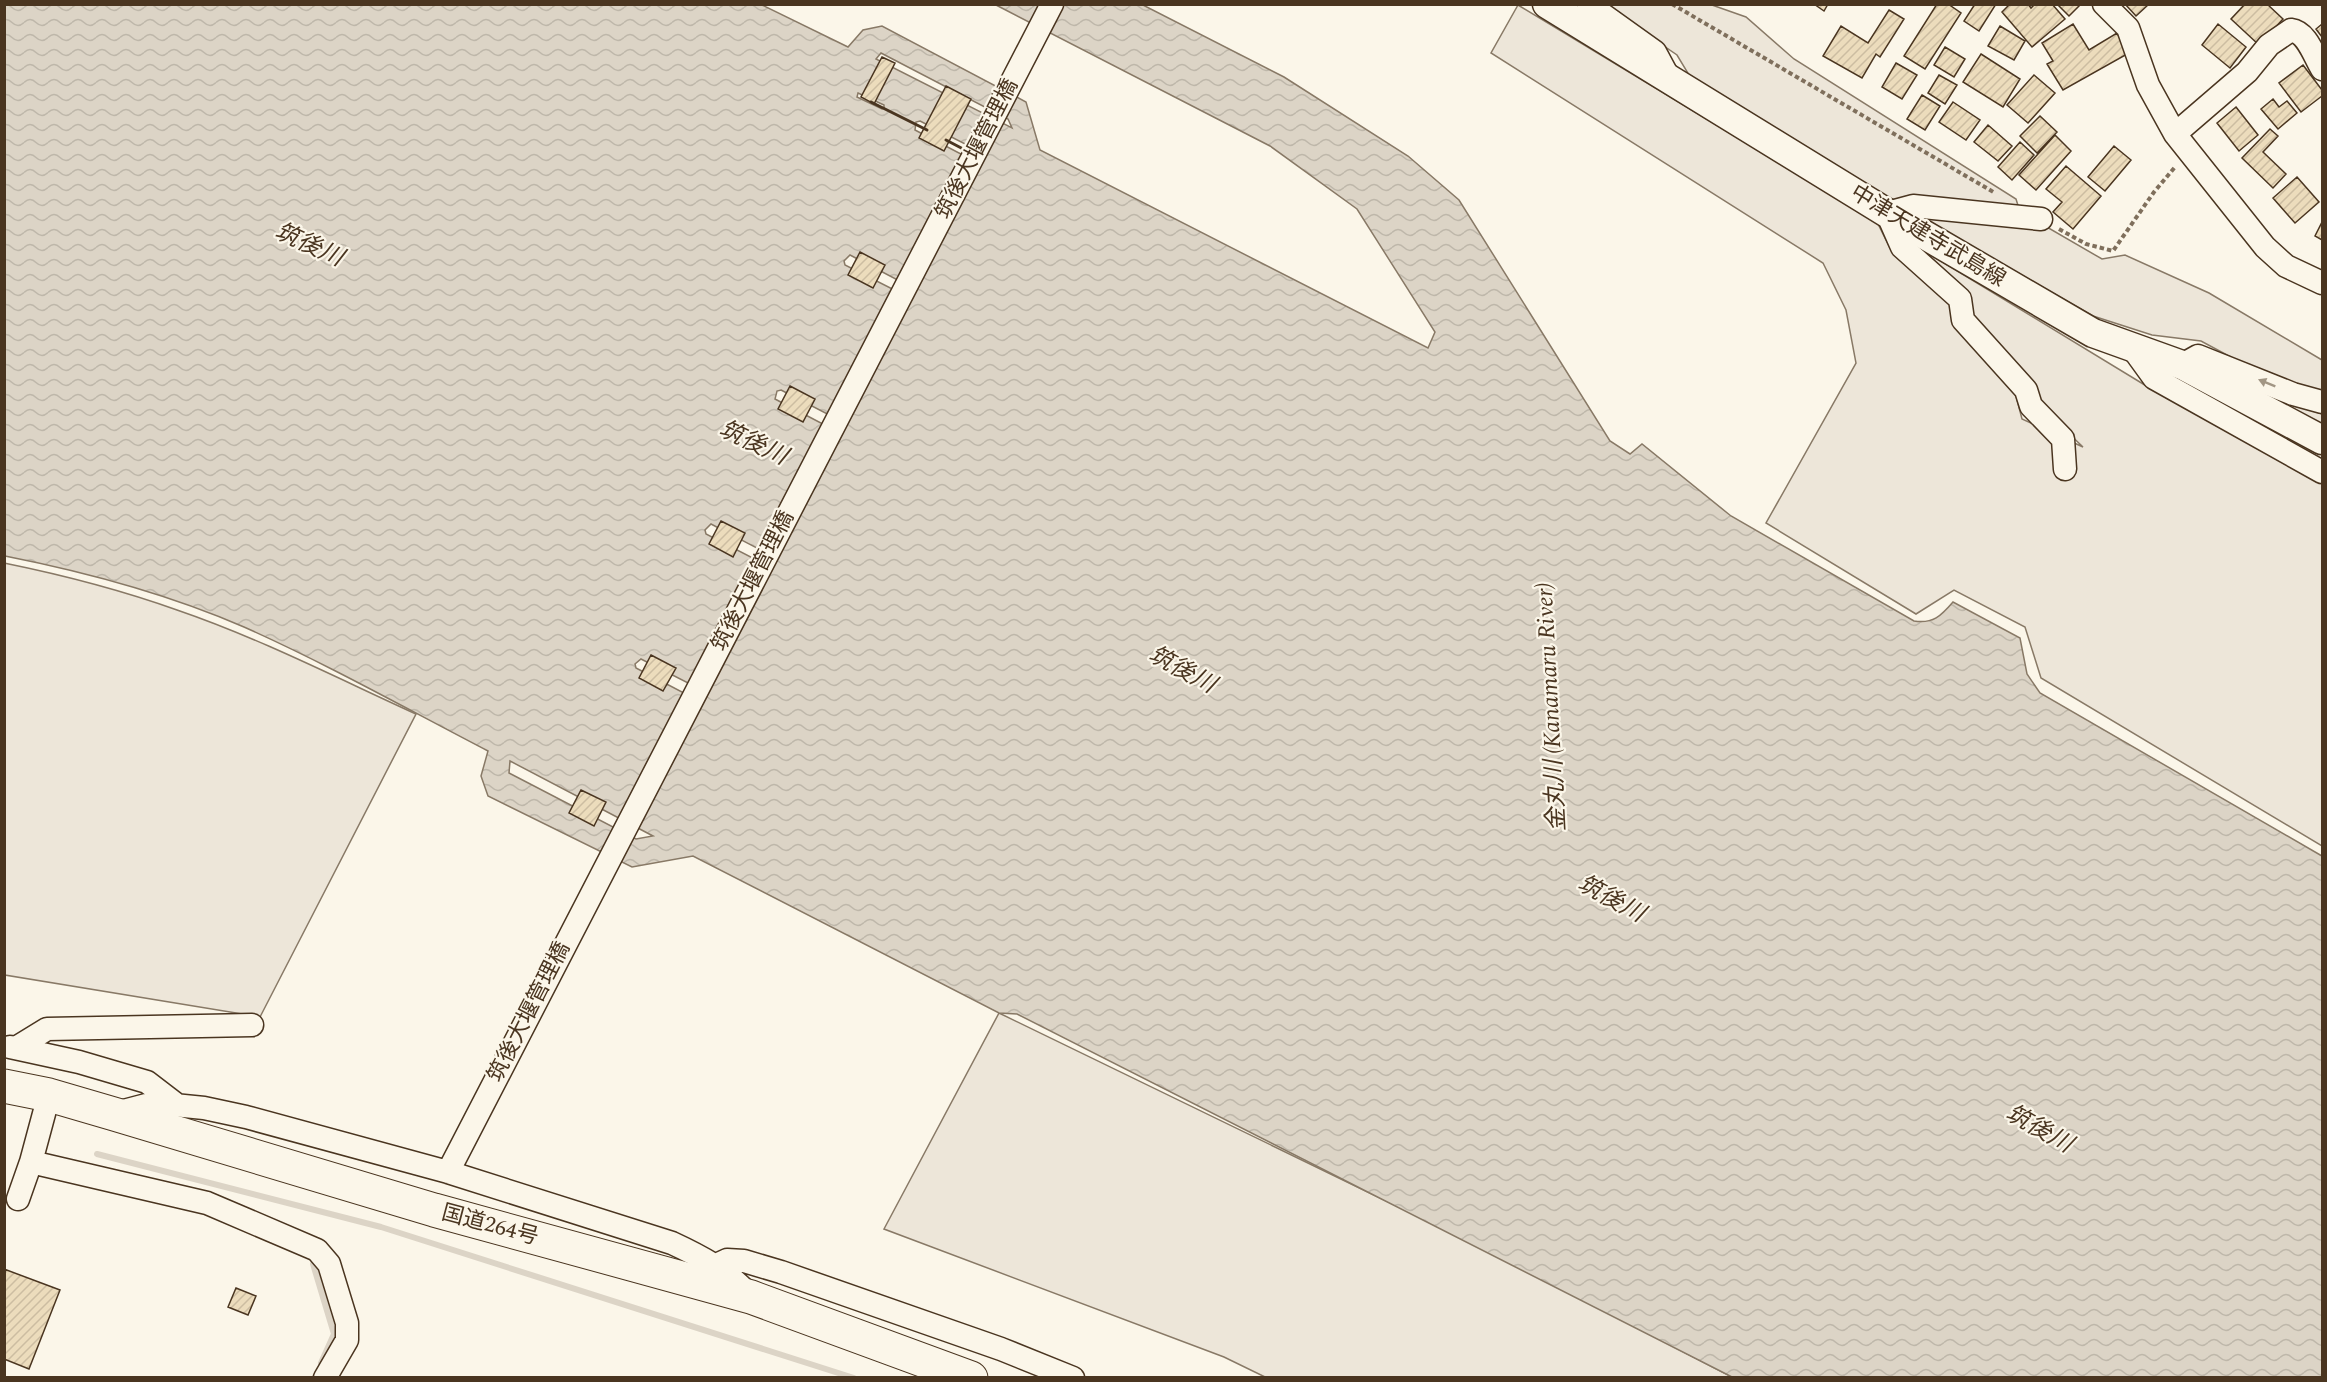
<svg xmlns="http://www.w3.org/2000/svg" width="2327" height="1382" font-family="Spectral,'Noto Sans JP',serif">
  <defs>
    <pattern id="water-waves" width="16" height="10" patternUnits="userSpaceOnUse" patternTransform="scale(1.5)"><rect width="16" height="10" fill="#dcd4c6"/><path d="M0 5q4-4 8 0t8 0" fill="none" stroke="#beb7aa"/></pattern>
    <pattern id="building-hatch" width="6" height="6" patternUnits="userSpaceOnUse" patternTransform="scale(1.5)"><rect width="6" height="6" fill="#ecdcbc"/><path d="M-1 1l2-2M0 6l6-6M5 7l2-2" fill="none" stroke="#ccbda1"/></pattern>
  </defs>
  <rect width="100%" height="100%" fill="#fbf6e9"/>
  <path fill="#ede6d9" stroke="#887966" stroke-width="1.5" d="M1518,5L1877,222L1890,248L1949,299L2014,388L2022,419L2083,447L2037,403L1921,249L2153,390L2322,482V846L2041,678L2025,627L1954,590L1916,614L1766,523L1856,363L1846,310L1823,263L1491,53Z
    M1604,5H1712L1746,17L1794,59L2016,199L2020,212L1890,200L1692,80L1677,55Z
    M1915,214L2040,223L2102,259L2125,255L2209,293L2322,360V397L2281,384L2201,341L2152,335L2093,316Z
    M2270,396L2322,414V425Z
    M4,563C63,575 121,590 177,610C259,638 337,678 416,714L260,1017L5,975Z
    M999,1013L1481,1247L1732,1377H1265L1224,1357L884,1229Z"/>
  <path fill="url(#water-waves)" stroke="#887966" stroke-width="1.5" fill-rule="evenodd" d="M4,5H762L848,47L863,30L882,26L1026,102L1040,150L1428,348L1435,332L1357,209L1270,146L996,5H1143L1284,77L1408,156L1459,200L1610,441L1630,454L1642,444L1731,516L1914,621C1933,624 1941,616 1953,602L2020,638L2027,674L2040,693L2322,856V1377H1732L1017,1014L999,1013L693,856L632,867L488,796L481,776L488,751C407,709 327,664 244,627C168,594 86,572 5,556ZM881,53L1008,119L1012,128L876,59ZM858,93L884,105V108L882,109L857,97ZM920,121L983,153L978,163L915,130L916,122ZM850,255L913,288L908,297L845,265L844,261ZM781,390L843,422L838,432L775,399L777,391ZM711,524L774,557L768,566L706,534L705,530ZM641,659L704,691L699,701L636,668L635,664ZM510,761L634,826L653,836L636,839L509,773Z"/>
  <g fill="none" stroke-linecap="round" stroke-linejoin="round">
    <path stroke="#dcd4c6" stroke-width="6" d="M97,1154L381,1227L854,1378
      M313,1264L334,1334L321,1363"/>
  </g>
  <path fill="url(#building-hatch)" stroke="#4a3520" stroke-width="1.5" d="M1814,4H1828L1824,11Z
    M1937,4H1948L1961,13L1925,69L1904,56Z
    M1975,4H1996L1979,31L1964,21Z
    M2010,4H2028L2031,8L2035,4H2052L2065,19L2032,47L2002,12Z
    M2057,4H2081L2069,16Z
    M2125,4H2149L2136,16Z
    M2245,4H2267L2283,19L2259,45L2231,19Z
    M1889,10L1904,19L1880,57L1876,54L1862,78L1823,56L1841,26L1868,43Z
    M2073,24L2089,50L2117,33L2129,53L2063,90L2047,64L2053,61L2042,43Z
    M2218,24L2246,47L2230,68L2202,45Z
    M2322,24V37L2316,29Z
    M2000,26L2025,41L2014,60L1988,46Z
    M1945,47L1965,59L1954,77L1934,65Z
    M1981,54L2020,79L2003,107L1963,82Z
    M882,57L895,63L874,104L861,97Z
    M1896,63L1917,75L1902,99L1882,87Z
    M2303,65L2322,90V96L2301,112L2279,83Z
    M1939,75L1957,85L1945,104L1928,93Z
    M2034,75L2055,93L2028,123L2007,105Z
    M946,86L971,99L944,151L919,138Z
    M1922,95L1940,106L1925,130L1907,119Z
    M2273,99L2279,107L2287,101L2297,113L2278,129L2261,109Z
    M1953,102L1980,120L1966,140L1939,122Z
    M2236,107L2258,135L2239,151L2217,123Z
    M2040,116L2057,132L2037,153L2020,136Z
    M1988,125L2012,146L1998,161L1974,142Z
    M2270,129L2278,136L2263,152L2286,174L2273,188L2242,158Z
    M2055,135L2071,151L2036,190L2019,175Z
    M2020,142L2034,155L2012,180L1998,167Z
    M2114,146L2131,160L2105,191L2088,177Z
    M2066,166L2101,196L2073,229L2053,212L2062,202L2046,189Z
    M2297,177L2319,202L2295,223L2273,198Z
    M2322,222V240L2315,236Z
    M860,252L885,265L873,288L848,275Z
    M790,386L815,399L803,422L778,409Z
    M721,521L745,533L733,557L709,544Z
    M651,655L676,668L663,691L639,678Z
    M581,790L606,802L594,826L569,813Z
    M4,1269L60,1290L29,1369L4,1359Z
    M236,1288L256,1296L248,1315L228,1307Z"/>
  <g fill="none" stroke-linecap="round" stroke-linejoin="round">
    <g stroke="#4a3520" stroke-width="25">
      <path id="minor" d="M1588,4L1655,52L1670,80
        M2104,4L2128,28L2148,85L2175,134L2265,247L2286,266L2322,283
        M2175,134L2247,72L2269,45L2291,30C2307,32 2314,56 2322,69
        M2041,219L1913,206L1887,213L1902,247L1960,299L1963,320L2026,390L2031,406L2063,439L2065,469
        M2133,349L2154,378L2322,472
        M2182,365L2198,356L2293,394L2322,402
        M10,1047L79,1062L147,1082L177,1105
        M16,1048L47,1029L252,1025
        M49,1095L31,1162L207,1203L317,1250L329,1264L347,1323V1340L325,1378
        M116,1113L154,1103L204,1108L246,1117L448,1172L672,1243C700,1256 727,1270 748,1294
        M448,1172L1052,4
        M18,1199L31,1162
        M714,1266L727,1260L744,1261L781,1272L1001,1349L1073,1378"/>
    </g>
    <g stroke="#4a3520" stroke-width="31">
      <path id="major" d="M1547,4L1887,213L2093,333L2182,365L2322,440"/>
    </g>
    <g stroke="#4a3520" stroke-width="35">
      <path id="highway" d="M4,1086L49,1095L114,1114L434,1210L751,1297L971,1378"/>
    </g>
    <path stroke="#7f6f5c" stroke-width="4" stroke-dasharray="4.5 3" stroke-linecap="butt" d="M1672,4L1995,193
      M2059,229L2086,244L2113,251L2154,192L2175,167"/>
    <use href="#minor" stroke="#fbf6e9" stroke-width="22"/>
    <use href="#major" stroke="#fbf6e9" stroke-width="28"/>
    <use href="#highway" stroke="#fbf6e9" stroke-width="33"/>
    <path stroke="#4a3520" stroke-width="3" d="M871,102L927,130
      M946,140L967,151"/>
  </g>
  <defs><path id="oneway-solid" d="M-6-.8H1V-3.2L6.5 0L1 3.2V.8H-6Z" transform="scale(1.5)"/></defs>
  <use fill="#a29684" href="#oneway-solid" transform="translate(2267 383) rotate(-158)"/>
  <g text-anchor="middle" dominant-baseline="central" stroke-width="4.5" stroke-linejoin="round" paint-order="stroke">
    <g font-size="22" fill="#4a3520" stroke="#fbf6e9">
      <text transform="translate(977 149) rotate(-63)">筑後大堰管理橋</text>
      <text transform="translate(1928 236) rotate(31)">中津天建寺武島線</text>
      <text transform="translate(753 581) rotate(-63)">筑後大堰管理橋</text>
      <text transform="translate(529 1012) rotate(-63)">筑後大堰管理橋</text>
      <text transform="translate(490 1225) rotate(15)">国道264号</text>
    </g>
    <g font-size="24" font-style="italic" fill="#4a3520" stroke="#fbf6e9">
      <text transform="translate(309 245) rotate(24)">筑後川</text>
      <text transform="translate(753 443) rotate(25)">筑後川</text>
      <text transform="translate(1182 670) rotate(28)">筑後川</text>
      <text transform="translate(1551 707) rotate(-93)">金丸川 (Kanamaru River)</text>
      <text transform="translate(1611 899) rotate(28)">筑後川</text>
      <text transform="translate(2039 1129) rotate(29)">筑後川</text>
    </g>
  </g>
  <rect width="2327" height="1382" fill="none" stroke="#4a3520" stroke-width="12"/>
</svg>
